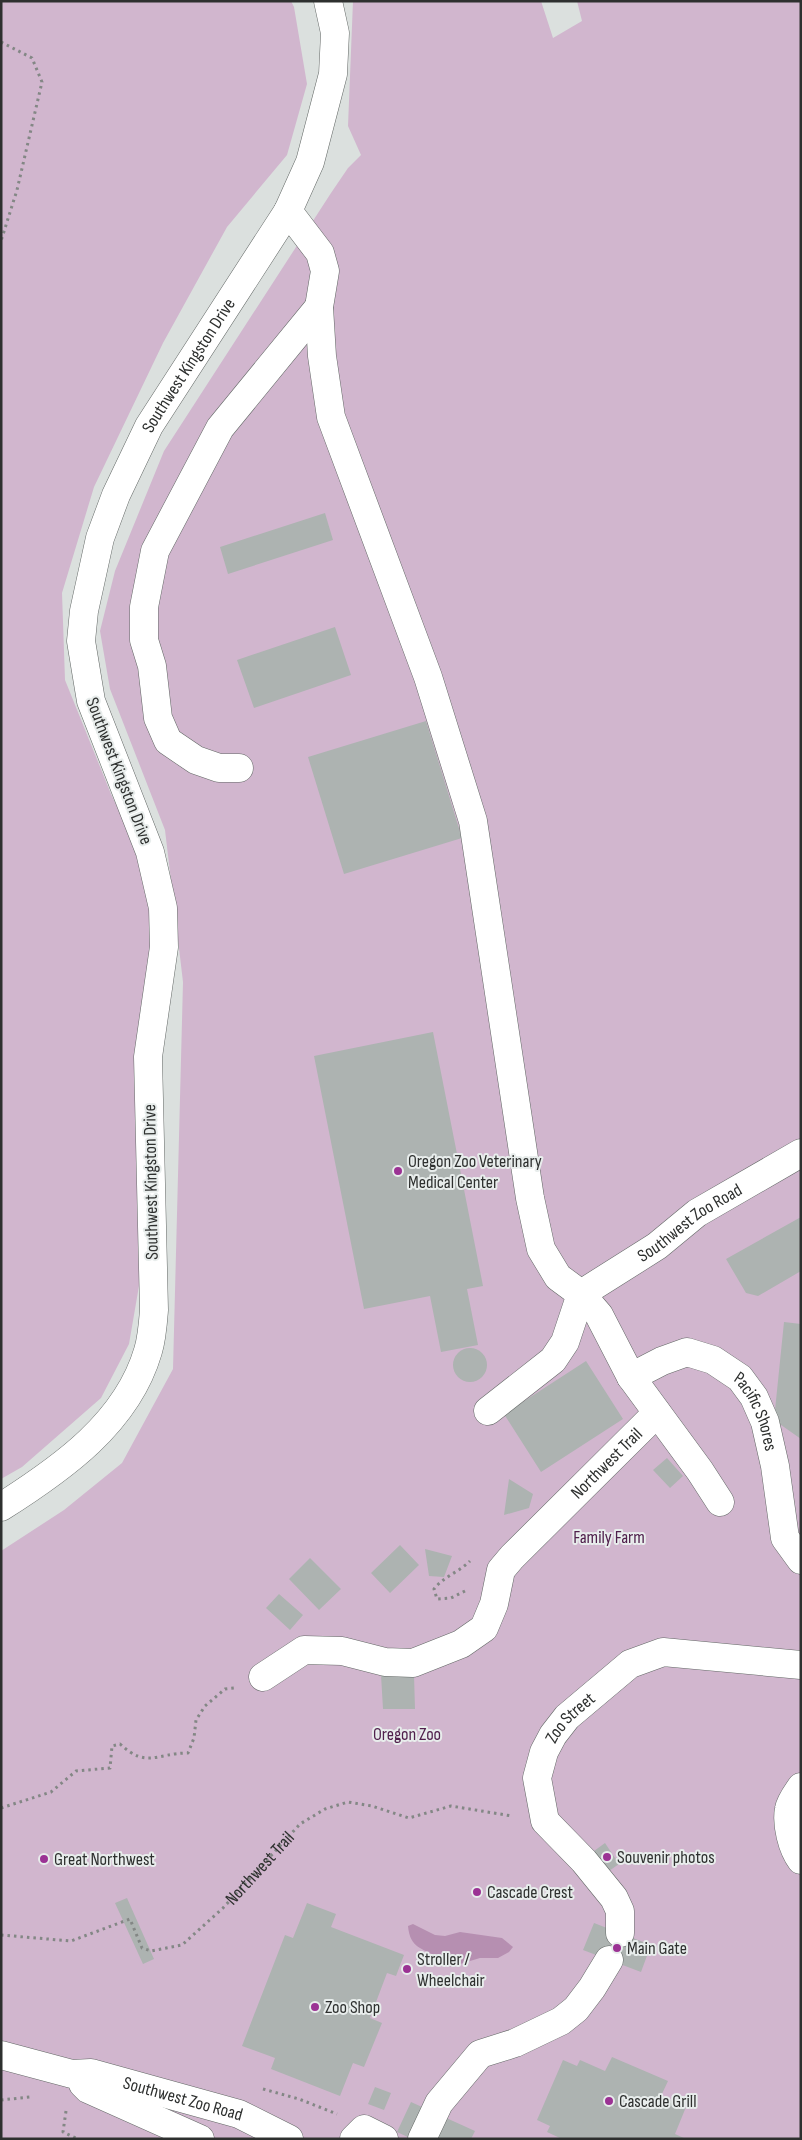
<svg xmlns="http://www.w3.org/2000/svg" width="802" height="2140" font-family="'Sofia Sans Condensed',sans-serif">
  <rect width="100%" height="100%" fill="#dbe0de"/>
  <path fill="#d1b6ce" d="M1,1H291L294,7L307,84L287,155L227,227L163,343L94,487L62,593L65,680L111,794L149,873L156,937L140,1280L129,1344L101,1398L22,1467L1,1479Z
    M353,1H541L553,38L582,21L577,1H801V2139H1V1551L64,1510L122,1463L173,1369L183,982L165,830L110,689L100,631L115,571L164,451L331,193L348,168L361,155L348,126Z"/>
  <path fill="#b68fb1" d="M413,1924L435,1935L445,1936L460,1932L502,1938L513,1947L509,1952L498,1958H480L450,1967C445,1963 442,1960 437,1957C423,1948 410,1949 408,1926Z"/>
  <path fill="#adb3b1" d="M325,513L333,540L228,574L220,547Z
    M335,627L351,675L254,708L237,660Z
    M426,721L462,838L344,874L308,757Z
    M433,1032L483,1286L467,1289L478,1345L441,1352L430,1296L364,1309L314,1056Z
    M801,1217V1271L758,1296L746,1293L726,1259Z
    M784,1322L801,1324V1439L774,1420Z
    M453 1365a17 17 0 1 1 34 0a17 17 0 1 1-34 0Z
    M586,1361L623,1419L541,1472L504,1414Z
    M667,1458L683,1476L670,1488L653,1470Z
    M509,1479L533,1494L529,1508L504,1515Z
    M400,1545L419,1565L390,1593L371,1573Z
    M425,1549L452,1556L444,1577L429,1576Z
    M310,1558L341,1589L319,1610L289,1579Z
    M279,1594L303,1615L290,1630L266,1608Z
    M381,1675H414L415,1709H383Z
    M605,1843L619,1864L609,1871L594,1851Z
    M127,1898L154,1959L143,1964L115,1903Z
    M307,1903L336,1914L331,1927L404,1955L396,1976L387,1973L370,2018L382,2023L364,2067L353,2063L340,2096L271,2069L275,2058L242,2046L285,1935L293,1938Z
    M594,1923L651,1945L641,1972L583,1950Z
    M612,2057L668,2081L661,2096L686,2107L675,2134L686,2139H562L547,2132L550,2126L537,2120L563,2060L577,2066L580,2060L605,2071Z
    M375,2087L391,2093L384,2110L368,2104Z
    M411,2102L475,2131L471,2139H412L397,2132Z"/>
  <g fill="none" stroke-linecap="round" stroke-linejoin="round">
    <g stroke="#636866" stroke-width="29">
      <g id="minor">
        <path d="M288,211L320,253L325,271L319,307L322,356L331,417L428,677L473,821L530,1198L541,1249L558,1277L581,1294L565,1342L553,1360L488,1411"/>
        <path d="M239,768H219L196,760L168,741L158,718L152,666L144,640V607L155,551L220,428L319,307"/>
        <path id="s2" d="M631,1377L662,1361L687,1352L713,1360L740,1378L754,1397L765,1422L775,1466L785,1538L801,1560"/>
        <path id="s3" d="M720,1502L700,1471L631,1377L599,1315L581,1294L657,1246L697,1213L801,1153"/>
        <path id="s4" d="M1,1507C61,1469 127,1423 148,1351C152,1338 153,1323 154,1310L148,1057L164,947L163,908L150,852L91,701L81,641L84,611L100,538L116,495L149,426L288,211L310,162L333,74L335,33L328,1"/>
        <path id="s5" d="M263,1677L304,1650L342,1651L385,1662L413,1663L461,1644L484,1628L494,1604L501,1570L512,1557L657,1413"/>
        <path d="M801,1787C797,1793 790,1802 789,1809C786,1824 792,1848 801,1860"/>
        <path id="s6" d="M620,1933V1911L614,1898L584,1861L545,1821L537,1778L544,1752L553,1735L567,1717L630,1664L663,1652L801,1665"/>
        <path id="s7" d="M1,2055L72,2074L91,2073L239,2114L289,2139"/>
        <path d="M83,2084L88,2089L200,2139"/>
        <path d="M354,2139L364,2129L384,2139"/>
        <path d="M422,2139L439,2103L480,2054L515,2043L561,2021L576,2009L592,1988L609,1960"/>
      </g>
    </g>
    <g stroke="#838785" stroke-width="3" stroke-dasharray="2.5 4" stroke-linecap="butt">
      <path d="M1,42L32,58L42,82L17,190L1,241"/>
      <path d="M465,1591L451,1598L437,1599L434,1589C443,1577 459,1572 470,1561"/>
      <path d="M1,1808L51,1792L76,1771L110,1768L112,1746L120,1744C147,1769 156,1753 188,1753L194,1738L196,1720L205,1706L225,1689L234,1688"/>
      <path id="s1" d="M1,1935L71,1941L130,1919L142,1948L151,1951L182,1945L223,1908L300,1824L325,1809L348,1802L372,1806L409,1818L451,1806L512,1816"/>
      <path d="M263,2089L299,2099L337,2114"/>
      <path d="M1,2100L30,2097"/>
      <path d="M66,2111L63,2132L78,2139"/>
    </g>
    <use href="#minor" stroke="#fff" stroke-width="28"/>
  </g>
  <g fill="#9b3294" stroke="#e8edec" stroke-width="2">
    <circle cx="398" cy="1171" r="5"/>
    <circle cx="607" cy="1857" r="5"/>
    <circle cx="44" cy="1859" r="5"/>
    <circle cx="477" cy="1892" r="5"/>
    <circle cx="617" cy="1948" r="5"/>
    <circle cx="407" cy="1969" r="5"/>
    <circle cx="315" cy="2007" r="5"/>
    <circle cx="609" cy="2101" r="5"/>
  </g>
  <g text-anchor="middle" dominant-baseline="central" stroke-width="4" stroke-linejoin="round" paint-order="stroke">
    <g font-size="18" fill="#2e302f" stroke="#e8edec">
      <text stroke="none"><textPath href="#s4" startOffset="1244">Southwest Kingston Drive</textPath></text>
      <text transform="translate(119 771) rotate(69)">Southwest Kingston Drive</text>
      <text transform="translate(151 1182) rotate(-91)">Southwest Kingston Drive</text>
      <text stroke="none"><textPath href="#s3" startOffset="381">Southwest Zoo Road</textPath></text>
      <text stroke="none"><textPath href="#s2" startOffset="159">Pacific Shores</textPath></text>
      <text stroke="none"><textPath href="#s5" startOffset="450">Northwest Trail</textPath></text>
      <text stroke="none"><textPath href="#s6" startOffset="254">Zoo Street</textPath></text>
      <text stroke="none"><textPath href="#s1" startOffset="315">Northwest Trail</textPath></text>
      <text stroke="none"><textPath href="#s7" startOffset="188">Southwest Zoo Road</textPath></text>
    </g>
    <g font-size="18" fill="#2e302f" stroke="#e8edec" text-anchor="start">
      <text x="408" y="1161">Oregon Zoo Veterinary<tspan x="408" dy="21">Medical Center</tspan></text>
      <text x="617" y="1857">Souvenir photos</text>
      <text x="54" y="1859">Great Northwest</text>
      <text x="487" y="1892">Cascade Crest</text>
      <text x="627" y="1948">Main Gate</text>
      <text x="417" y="1959">Stroller /<tspan x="417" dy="21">Wheelchair</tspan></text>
      <text x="325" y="2007">Zoo Shop</text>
      <text x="619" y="2101">Cascade Grill</text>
    </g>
    <g font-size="18" fill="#50204c" stroke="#e8edec">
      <text x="609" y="1537">Family Farm</text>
      <text x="407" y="1734">Oregon Zoo</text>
    </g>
  </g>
  <rect width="802" height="2140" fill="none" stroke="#2e302f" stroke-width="5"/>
</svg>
